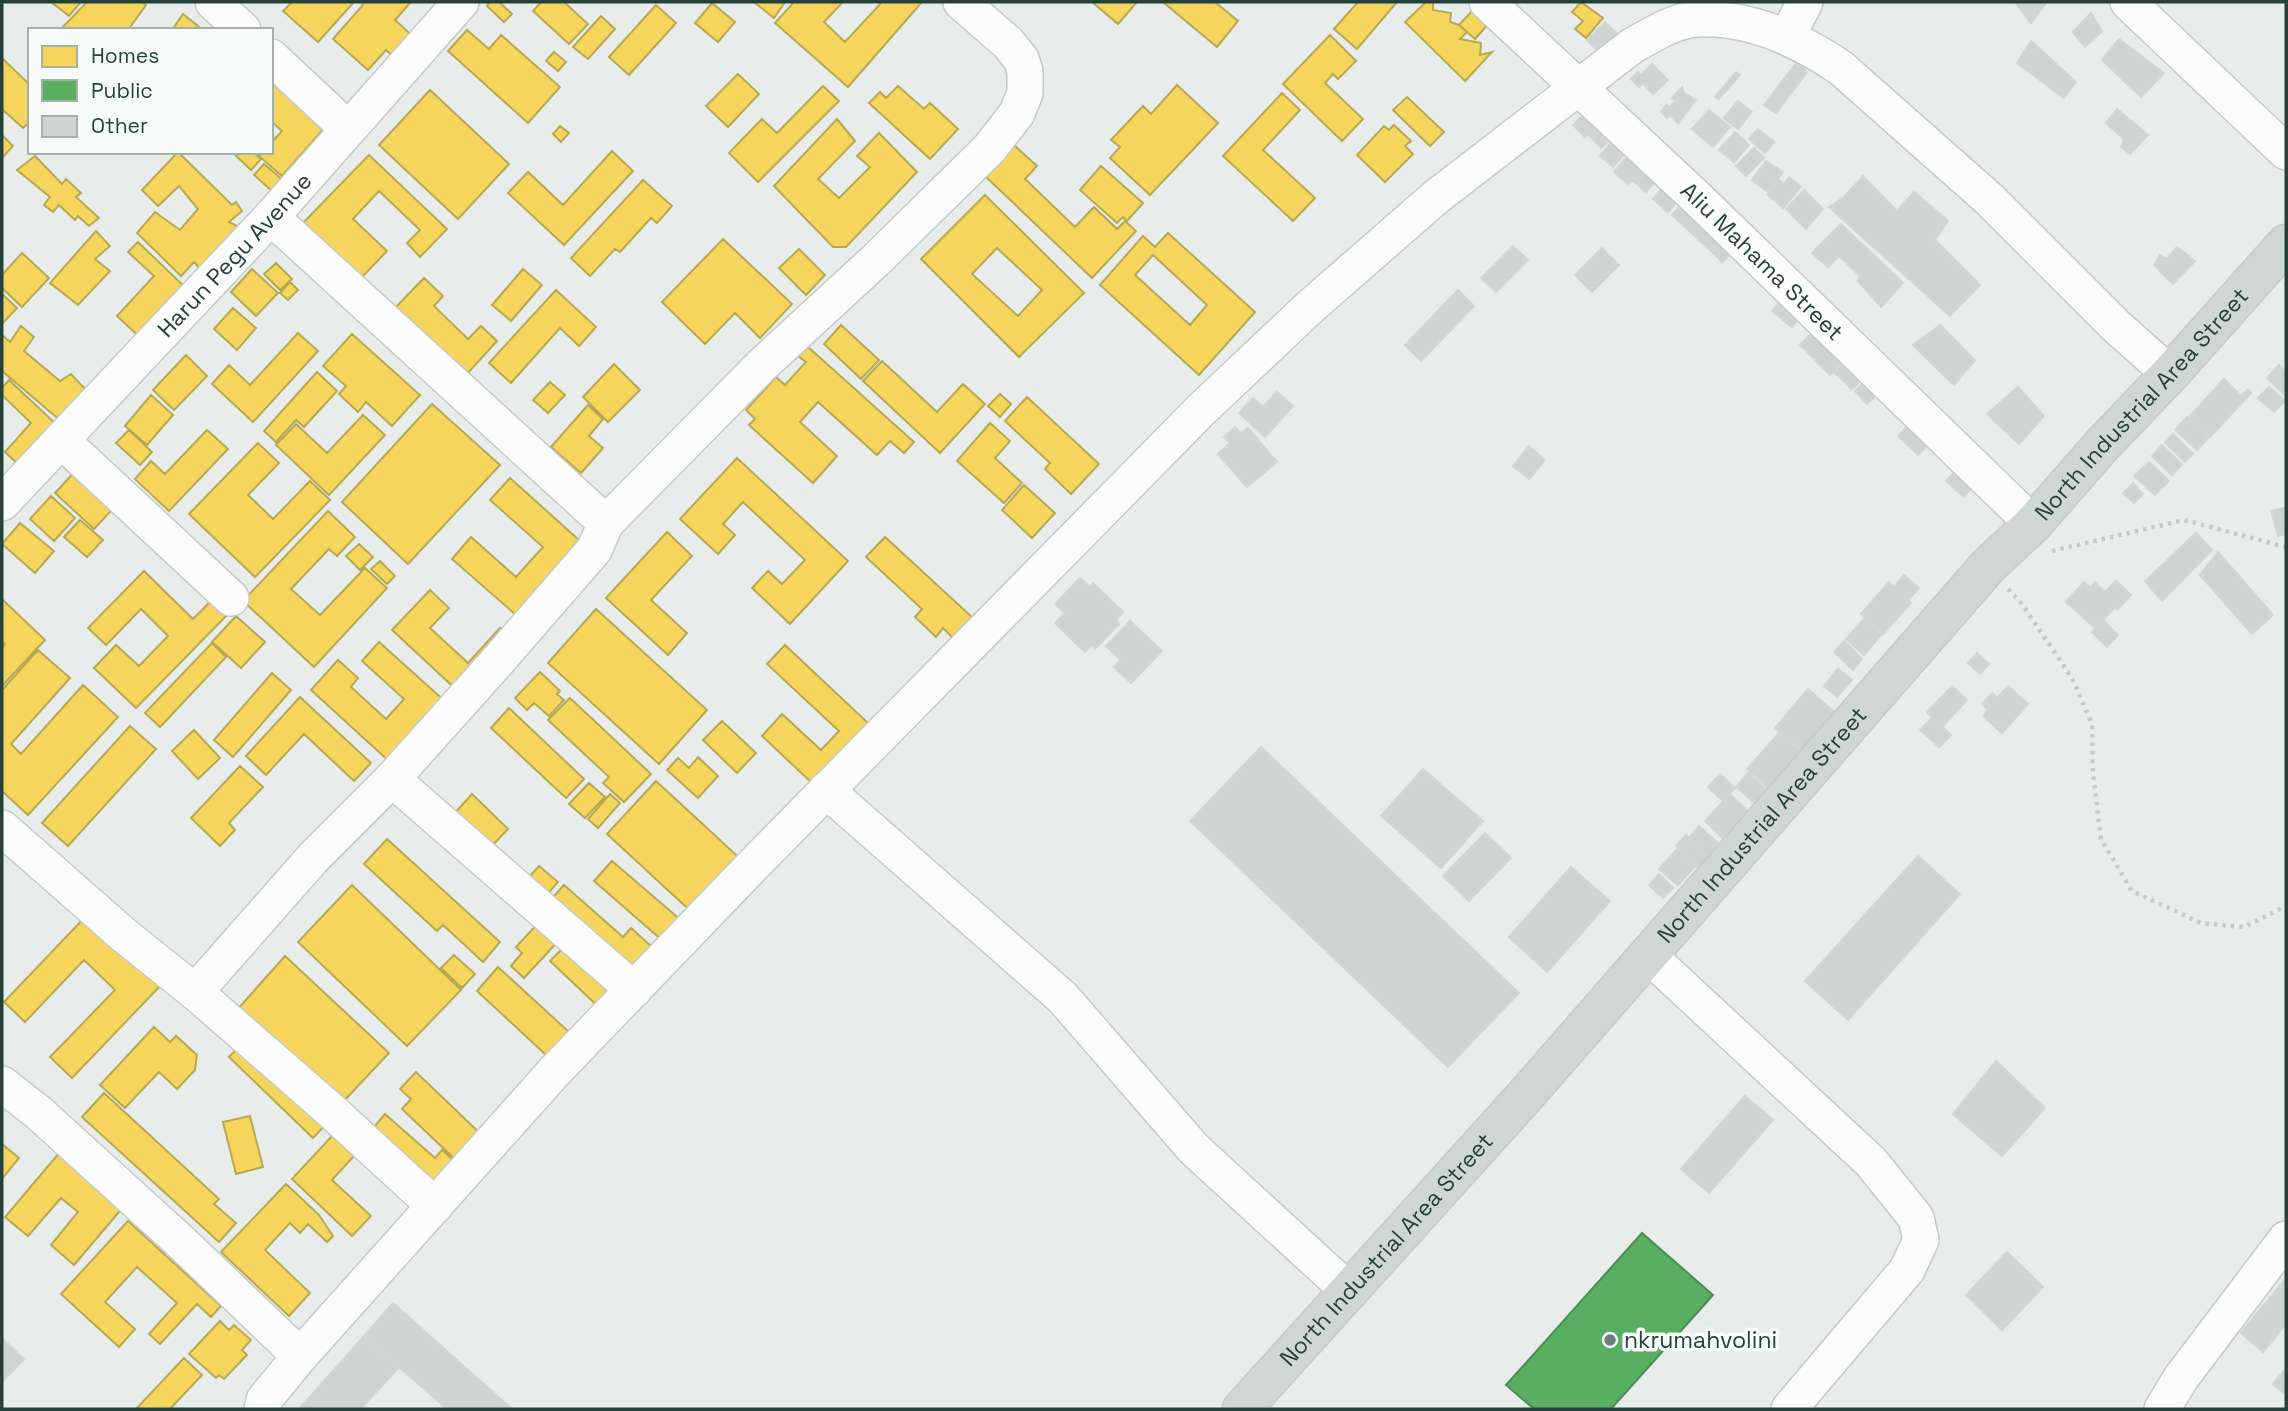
<svg xmlns="http://www.w3.org/2000/svg" width="2288" height="1411" font-family="'Space Grotesk',sans-serif">
  <rect width="100%" height="100%" fill="#e8edeb"/>
  <path fill="#f6d55c" stroke="#b7a952" stroke-width="2" fill-rule="evenodd" d="M51,2H81L69,16Z
    M87,2H141L146,5L128,30H60Z
    M292,2H354L318,42L283,11Z
    M361,2H411L395,20L417,40L398,61L386,50L368,70L333,39L363,5Z
    M490,2H499L512,14L504,22L487,6Z
    M541,2H564L588,24L569,44L533,11Z
    M754,2H785L774,18Z
    M794,2H843L824,22L845,42L882,2H922L848,87L775,23Z
    M1092,2H1137L1118,24Z
    M1163,2H1215L1238,21L1217,47Z
    M1358,2H1397L1357,49L1334,29Z
    M1426,2H1433V10L1451,13L1450,22L1459,25L1467,32L1460,39L1481,43L1480,55L1492,52L1465,81L1405,22Z
    M1581,2L1603,18L1586,38L1575,29L1583,21L1572,12Z
    M712,3L735,22L718,42L695,23Z
    M656,5L676,23L629,75L609,57Z
    M1474,9L1489,23L1475,39L1459,25Z
    M183,14L203,30H172Z
    M601,16L615,29L588,59L573,47Z
    M467,30L489,49L501,35L560,87L528,123L448,51Z
    M1330,35L1356,61L1338,79L1333,74L1325,83L1363,119L1342,141L1283,84Z
    M554,52L566,62L558,71L546,61Z
    M2,58L30,85V121L23,128L2,109Z
    M271,72L329,123L282,176L259,156L263,152H271V143L282,131L271,121Z
    M738,74L759,94L728,127L706,106Z
    M1177,85L1218,123L1150,195L1110,158L1120,147L1111,140L1143,106L1151,114Z
    M823,86L839,101L758,182L729,153L762,119L777,133Z
    M898,86L924,109L930,103L958,129L930,159L869,103L880,92L886,98Z
    M430,90L509,164L458,219L379,145Z
    M1282,93L1300,110L1263,150L1315,198L1293,221L1223,156Z
    M1407,97L1444,132L1430,146L1393,110Z
    M837,119L855,141L818,179L839,198L870,167L857,156L879,133L917,172L846,247H833L774,186Z
    M1394,125L1411,141L1405,146L1413,154L1385,182L1357,155L1384,126L1389,130Z
    M560,126L569,133L561,142L553,134Z
    M2,135L13,146L2,158Z
    M1014,145L1037,166L1025,179L1075,227L1094,207L1117,229L1125,221L1136,231L1092,278L985,176Z
    M612,151L633,171L564,245L508,193L528,172L563,205Z
    M178,152L232,205L236,202L242,211L229,222L239,227L200,269L194,262L181,276L137,233L155,212L180,230L198,209L179,186L158,206L142,190Z
    M232,152H253L261,159L251,170Z
    M369,155L447,229L420,257L407,243L420,230L379,191L353,219L387,251L361,278L303,223Z
    M35,156L62,184L66,179L81,193L76,197L99,218L89,226L78,216L75,220L59,205L53,212L44,205L50,197L17,170Z
    M264,164L291,187L281,199L254,175Z
    M1101,166L1143,203L1127,221L1123,217L1117,223L1080,190Z
    M643,180L672,206L657,223L651,218L620,252L615,249L590,276L571,258Z
    M985,195L1084,293L1019,357L921,259ZM997,248L1042,290L1018,316L972,274Z
    M96,231L110,246L95,259L110,271L78,305L50,283Z
    M1168,233L1255,312L1199,375L1100,285L1143,236L1155,247ZM1153,255L1207,305L1190,325L1135,275Z
    M723,239L792,304L760,338L735,313L705,344L662,302Z
    M138,242L190,292L144,341L117,316L154,276L128,252Z
    M799,249L825,275L806,295L779,268Z
    M22,253L49,278L22,307L2,288V275Z
    M276,263L292,279L280,290L264,274Z
    M252,269L278,293L256,316L231,292Z
    M523,269L542,285L511,321L492,305Z
    M424,278L443,296L434,306L468,339L481,326L497,341L467,374L396,307Z
    M290,282L298,290L288,300L280,293Z
    M556,290L596,327L579,346L560,328L511,383L489,363Z
    M2,294L17,308L2,324Z
    M233,308L256,328L237,350L214,329Z
    M841,325L879,360L861,379L824,344Z
    M21,326L34,337L24,351L60,381L71,374L90,394L62,422L2,371V335L10,342Z
    M298,333L318,351L253,422L212,384L229,365L250,385Z
    M352,334L420,395L392,426L366,402L358,412L339,394L346,386L323,366Z
    M807,346L914,442L904,453L890,441L877,455L818,402L800,422L837,456L813,483L749,425L755,419L746,410L776,377L785,385L806,362L798,356Z
    M186,355L207,376L174,410L153,390Z
    M882,361L937,412L963,384L985,404L940,453L863,381Z
    M614,364L640,390L608,422L583,397Z
    M317,372L337,391L304,427L296,420L276,442L264,431Z
    M9,380L59,427L21,467L5,452L31,423L2,395V388Z
    M550,382L565,395L548,413L533,400Z
    M1000,394L1011,404L1000,417L988,406Z
    M151,395L173,415L147,445L125,426Z
    M1027,397L1099,464L1071,494L1045,469L1050,463L1005,421Z
    M432,404L500,465L408,564L342,502Z
    M588,405L603,419L589,436L603,448L581,473L551,447Z
    M363,415L385,435L329,495L276,445L296,424L327,453Z
    M990,423L1010,441L995,458L1022,483L1004,503L957,461Z
    M129,430L152,452L140,465L116,443Z
    M207,430L228,449L169,511L135,479L151,461L165,474Z
    M258,443L279,463L248,495L273,519L310,481L330,500L255,577L189,514Z
    M737,458L848,561L790,624L752,588L768,571L782,584L805,560L743,502L723,524L735,535L718,554L680,519Z
    M82,464L121,500L94,529L55,493Z
    M510,478L589,549L524,622L452,559L471,537L516,577L543,547L490,500Z
    M1024,485L1055,513L1032,538L1002,510Z
    M51,496L75,518L54,541L30,519Z
    M328,511L355,537L337,556L329,549L291,589L320,615L365,568L387,588L314,667L243,601Z
    M80,520L103,540L87,557L64,537Z
    M20,523L54,551L35,573L2,544Z
    M667,532L692,556L651,600L687,633L668,655L606,598Z
    M885,537L973,618L954,639L943,628L936,637L915,617L922,609L866,557Z
    M359,544L373,557L360,570L346,556Z
    M380,561L395,576L387,584L371,569Z
    M144,571L193,619L217,595L232,610L136,708L94,668L116,645L139,666L168,636L141,609L106,645L88,628Z
    M430,590L449,608L430,628L468,663L500,628L512,640L461,694L392,630Z
    M2,599L45,640L2,686V648L5,644L2,641Z
    M596,609L707,710L659,764L548,663Z
    M236,616L265,642L241,668L212,642Z
    M379,642L447,703L392,764L311,690L338,660L358,678L351,687L386,719L404,699L362,661Z
    M212,643L226,657L160,727L145,713Z
    M785,645L868,723L812,783L762,736L782,714L821,750L839,731L767,664Z
    M38,650L70,678L11,744L21,754L83,685L118,717L28,815L2,791V690Z
    M540,672L560,691L557,694L564,700L549,716L534,703L527,710L515,698Z
    M272,673L291,690L233,757L214,740Z
    M300,697L371,763L354,781L304,734L266,775L246,756Z
    M570,698L651,774L624,802L603,783L609,777L548,720Z
    M509,708L584,779L566,798L491,728Z
    M722,721L756,753L737,773L703,740Z
    M130,726L156,749L68,846L42,823Z
    M194,730L220,758L198,779L172,751Z
    M698,757L718,776L698,798L667,770L678,758L689,768Z
    M240,766L263,787L229,823L235,830L220,846L191,818Z
    M656,781L747,865L697,917L607,834Z
    M589,783L605,797L585,818L569,804Z
    M472,794L508,829L490,848L454,814Z
    M610,794L620,803L598,828L588,819Z
    M387,839L500,942L483,962L443,925L437,931L364,864Z
    M612,861L689,927L671,948L594,881Z
    M539,866L558,882L541,901L523,884Z
    M352,885L461,990L407,1046L298,942Z
    M564,885L623,937L631,928L663,957L637,986L545,906Z
    M88,914L161,985L72,1078L50,1057L115,990L84,960L25,1022L4,1002Z
    M543,918L563,936L524,978L511,966L522,953L516,947Z
    M569,942L623,994L605,1013L550,961Z
    M454,955L475,974L462,988L441,968Z
    M285,956L389,1053L341,1104L237,1010Z
    M498,967L581,1043L559,1067L477,991Z
    M154,1027L170,1042L176,1036L197,1055L195,1070L177,1089L159,1072L125,1108L100,1085Z
    M246,1040L330,1120L313,1138L229,1057Z
    M416,1072L487,1140L462,1166L402,1109L411,1099L400,1089Z
    M104,1093L219,1199L214,1204L236,1223L219,1242L82,1117Z
    M385,1114L435,1158L442,1150L459,1165L437,1191L370,1132Z
    M250,1116L263,1167L236,1174L223,1122Z
    M333,1135L354,1156L332,1180L371,1216L352,1236L292,1179Z
    M2,1144L19,1158L2,1179Z
    M60,1152L124,1206L74,1265L51,1245L78,1212L61,1198L28,1236L5,1217Z
    M286,1184L319,1215L333,1236L327,1242L308,1224L300,1233L290,1223L265,1250L310,1293L289,1316L221,1252Z
    M128,1221L221,1306L211,1317L197,1304L160,1344L149,1334L177,1303L137,1267L105,1302L135,1329L119,1347L61,1294Z
    M220,1321L229,1330L234,1325L251,1340L242,1350L247,1355L224,1379L219,1375L216,1378L189,1354Z
    M184,1358L202,1375L170,1409H136Z"/>
  <path fill="#5aae61" stroke="#4a8e55" stroke-width="2" d="M1642,1233L1713,1295L1611,1409H1534L1506,1385Z"/>
  <path fill="#cfd4d2" stroke="#d1d6d4" stroke-width="2" d="M2015,2H2047L2031,23Z
    M2091,13L2102,31L2085,47L2073,32Z
    M1605,22L1617,34L1599,52L1587,40Z
    M2119,39L2164,73L2141,97L2102,60Z
    M2031,41L2076,82L2064,98L2017,63Z
    M1797,62L1807,72L1776,113L1764,105Z
    M1652,64L1668,80L1653,94L1643,83L1639,87L1631,79L1638,72L1641,75Z
    M1736,72L1740,75L1719,99L1715,97Z
    M1682,87L1684,93L1696,100L1678,123L1670,115L1667,118L1661,112L1666,105L1670,107L1675,101L1672,98Z
    M1738,101L1752,112L1738,129L1724,118Z
    M1590,109L1602,121L1585,137L1573,125Z
    M2117,109L2148,135L2130,154L2121,147L2124,139L2106,123Z
    M1709,110L1730,127L1713,147L1692,129Z
    M1607,118L1619,131L1601,148L1589,135Z
    M1758,129L1774,142L1765,153L1749,139Z
    M1735,132L1749,145L1734,162L1719,150Z
    M1618,135L1631,146L1613,167L1600,156Z
    M1754,148L1764,158L1746,176L1736,166Z
    M1631,152L1662,173L1646,192L1632,180L1628,184L1614,172Z
    M1766,161L1783,172L1768,192L1752,180Z
    M1863,176L1897,211L1914,192L1948,221L1935,240L1980,285L1950,316L1829,207L1844,197Z
    M1672,177L1687,191L1668,212L1653,199Z
    M1789,177L1801,187L1783,208L1767,194L1779,180L1784,184Z
    M1804,190L1823,209L1806,229L1786,209Z
    M1688,198L1727,234L1711,251L1672,215Z
    M1841,224L1903,283L1881,307L1858,281L1860,276L1839,256L1828,267L1812,253Z
    M1726,239L1736,249L1722,262L1712,252Z
    M1513,246L1528,260L1496,292L1481,278Z
    M2177,247L2195,261L2173,284L2154,265L2160,255L2167,259Z
    M1602,248L1619,265L1592,292L1575,275Z
    M1458,290L1474,306L1421,361L1405,345Z
    M1785,296L1805,312L1792,327L1772,311Z
    M1940,325L1975,360L1954,385L1913,345Z
    M1817,328L1847,357L1830,375L1800,345Z
    M1847,360L1864,377L1852,389L1835,373Z
    M2279,365L2286,372V396L2267,378Z
    M1869,377L1882,390L1867,404L1855,391Z
    M2224,379L2241,396L2248,389L2251,393L2210,437L2189,417Z
    M2018,387L2044,416L2019,444L1987,414Z
    M2269,387L2285,401L2274,412L2258,398Z
    M1277,392L1293,406L1265,437L1239,413L1253,398L1263,407Z
    M2187,417L2209,437L2197,450L2175,430Z
    M1913,420L1932,440L1918,455L1898,436Z
    M1235,427L1241,434L1248,428L1277,462L1247,487L1218,454L1230,443L1224,437Z
    M2173,434L2193,454L2185,462L2165,443Z
    M2162,445L2182,464L2172,475L2152,456Z
    M1529,446L1545,460L1529,479L1513,466Z
    M2149,462L2169,481L2155,495L2134,476Z
    M1959,467L1977,482L1964,497L1946,481Z
    M2133,483L2143,494L2134,503L2123,494Z
    M2286,507V534L2278,536L2271,511Z
    M2196,533L2212,550L2162,601L2145,581Z
    M2218,552L2273,615L2252,634L2200,575Z
    M1904,575L1919,588L1908,600L1911,603L1883,634L1861,614L1889,582L1894,587Z
    M1080,578L1090,587L1093,583L1123,612L1116,620L1119,624L1095,649L1092,645L1085,652L1055,623L1065,613L1055,604Z
    M2116,581L2131,595L2118,609L2114,608L2095,628L2066,602L2084,582L2090,588L2095,582L2105,592Z
    M1864,619L1881,635L1864,655L1846,639Z
    M2103,620L2118,635L2107,647L2092,632Z
    M1130,621L1162,651L1131,683L1114,667L1121,660L1106,646Z
    M1844,641L1862,659L1853,670L1834,652Z
    M1977,653L1989,664L1980,674L1968,663Z
    M1838,669L1852,680L1837,697L1824,686Z
    M1952,686L1967,700L1942,727L1951,735L1939,747L1920,730L1932,718L1927,712Z
    M2008,686L2028,704L2002,733L1983,716L1988,710L1982,704L1992,693L1997,698Z
    M1808,689L1837,714L1805,753L1775,728Z
    M1780,732L1807,756L1774,793L1747,769Z
    M1261,747L1519,993L1448,1067L1190,821Z
    M1423,769L1483,821L1441,868L1381,816Z
    M1748,773L1772,794L1760,808L1736,787Z
    M1720,774L1735,788L1723,801L1708,787Z
    M1730,794L1752,815L1727,842L1705,821Z
    M1699,826L1718,843L1708,854L1689,838Z
    M1485,833L1511,858L1469,901L1443,876Z
    M1686,835L1712,860L1702,871L1676,846Z
    M1677,849L1695,866L1678,885L1659,869Z
    M1918,856L1960,894L1848,1020L1805,981Z
    M1571,867L1610,901L1547,972L1509,937Z
    M1659,874L1673,888L1663,898L1649,885Z
    M1996,1061L2045,1108L2002,1156L1953,1114Z
    M1745,1096L1773,1120L1709,1193L1681,1169Z
    M2007,1252L2043,1287L2002,1330L1966,1295Z
    M2286,1278V1324L2263,1352L2241,1333Z
    M393,1303L512,1409H447L399,1367L364,1336Z
    M364,1336L399,1367L361,1409H299Z
    M2,1338L24,1359L2,1382Z
    M2286,1368V1395L2273,1384Z"/>
  <g fill="none" stroke-linecap="round" stroke-linejoin="round">
    <g stroke="#c5cac8" stroke-width="38">
      <g id="minor">
        <path d="M213,2L243,30"/>
        <path id="s1" d="M1487,2L1698,199L2033,524"/>
        <path d="M2128,2L2286,152"/>
        <path d="M1787,37L1805,2"/>
        <path d="M271,57L348,129"/>
        <path d="M271,217L606,523"/>
        <path d="M61,440L231,598"/>
        <path id="s2" d="M2,503L271,217L461,2"/>
        <path d="M392,779L634,990"/>
        <path d="M826,790L1063,998L1194,1149L1349,1291"/>
        <path d="M2,828L125,936L195,992L327,1107L435,1206"/>
        <path d="M1648,955L1871,1162L1916,1218L1921,1240L1907,1270L1789,1409"/>
        <path d="M195,992L313,858L392,779L495,664L594,550L606,523L761,366L876,260L989,149L1017,113L1025,93V71L1021,59L1008,43L961,2"/>
        <path d="M2,1084L39,1113L182,1243L300,1356"/>
        <path d="M262,1409L264,1400L300,1356L554,1072L761,857L1201,410L1310,307L1436,197L1632,46C1652,35 1674,20 1698,19C1749,17 1800,40 1841,68L1989,199L2116,326L2170,374"/>
        <path d="M2162,1409L2181,1378L2286,1239"/>
      </g>
    </g>
    <g stroke="#c3ccc9" stroke-width="41">
      <g id="major">
        <path id="s3" d="M1242,1409L1525,1096L1988,566L2033,524L2102,445L2170,374L2286,244"/>
      </g>
    </g>
    <path stroke="#c3ccca" stroke-width="4.5" stroke-dasharray="3.5 5" stroke-linecap="butt" d="M2052,551L2184,520L2286,547
      M2008,589L2022,604L2072,678L2092,724L2093,774L2101,839L2132,891L2201,923L2244,927L2286,906"/>
    <use href="#minor" stroke="#fcfcfc" stroke-width="35"/>
    <use href="#major" stroke="#cfd7d5" stroke-width="38"/>
  </g>
  <circle fill="#697e78" stroke="#f7fbf9" stroke-width="2.5" cx="1610" cy="1340" r="7"/>
  <g text-anchor="middle" dominant-baseline="central" stroke-width="7" stroke-linejoin="round" paint-order="stroke">
    <g font-size="23" fill="#24423a" stroke="#f7fbf9">
      <text stroke="none"><textPath href="#s2" startOffset="340">Harun Pegu Avenue</textPath></text>
      <text stroke="none"><textPath href="#s1" startOffset="378">Aliu Mahama Street</textPath></text>
      <text stroke="none"><textPath href="#s3" startOffset="1349">North Industrial Area Street</textPath></text>
      <text stroke="none"><textPath href="#s3" startOffset="782">North Industrial Area Street</textPath></text>
      <text stroke="none"><textPath href="#s3" startOffset="215">North Industrial Area Street</textPath></text>
    </g>
    <g font-size="23" fill="#24423a" stroke="#f7fbf9" text-anchor="start">
      <text x="1624" y="1340">nkrumahvolini</text>
    </g>
  </g>
  <rect width="2288" height="1411" fill="none" stroke="#24423a" stroke-width="7"/>
  <rect x="28" y="28" width="245" height="126" fill="#f7fbf9" stroke="#a3b1ad" stroke-width="2"/>
  <rect x="42" y="46" width="35" height="21" fill="#f6d55c" stroke="#a3b1ad" stroke-width="2"/>
  <text x="91" y="63" font-size="21" fill="#24423a">Homes</text>
  <rect x="42" y="80" width="35" height="21" fill="#5aae61" stroke="#a3b1ad" stroke-width="2"/>
  <text x="91" y="98" font-size="21" fill="#24423a">Public</text>
  <rect x="42" y="116" width="35" height="21" fill="#cfd4d2" stroke="#a3b1ad" stroke-width="2"/>
  <text x="91" y="133" font-size="21" fill="#24423a">Other</text>
</svg>
